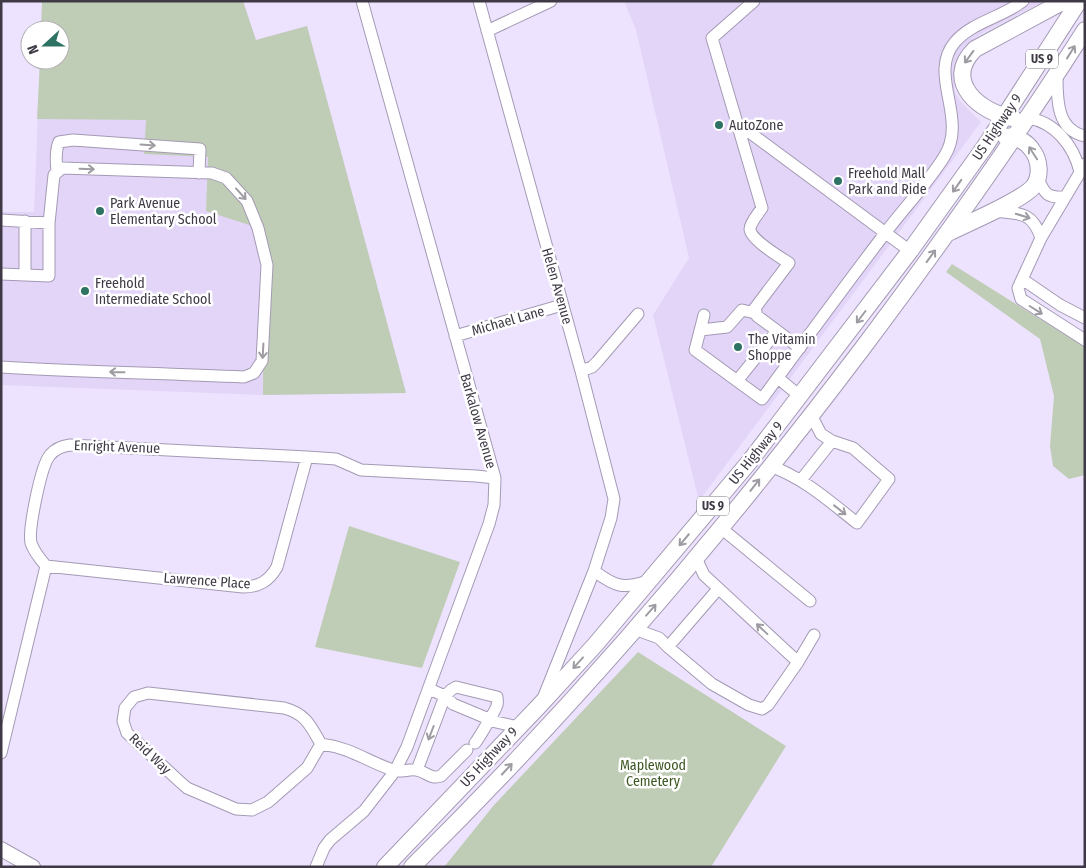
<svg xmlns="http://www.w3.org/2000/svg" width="1086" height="868" font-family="'Fira Sans Condensed',sans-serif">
  <rect width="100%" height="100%" fill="#ede3ff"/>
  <path fill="#e3d5f8" d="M42,1H243L256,40L307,26L406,393L263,395L1,385V212H34L40,60H60V30H41Z
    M624,1H1044L979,35L964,47L956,62L954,75L955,92L960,101L981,122L699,501L653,315L689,258L636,30Z"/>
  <path fill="#c0cdb6" d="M42,1H243L256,40L307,26L406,393L263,395L264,243L258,228L206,211L208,157L144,154L146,120L37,119L40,60H60V30H41Z
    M952,264L1085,347V475L1069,479L1053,466L1050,446L1054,396L1040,339L946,272Z
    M349,526L460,562L422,668L315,647Z
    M638,652L786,746L711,867H444L494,805Z"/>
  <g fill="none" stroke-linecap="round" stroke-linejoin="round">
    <g stroke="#a49ab4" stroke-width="13">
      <path id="minor" d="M479,1L581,371L614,499L611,518L594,571L544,696
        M754,1L712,38L762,208C758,214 750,223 750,229C750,239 781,258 789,263L755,308L757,316L800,348
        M487,31L551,1
        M1057,74C1057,98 1056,130 1085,136
        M1028,118C1055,122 1074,146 1080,172
        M737,123L910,251
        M1085,164L1041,238L1018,288L1021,299L1085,340
        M57,171C56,162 55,151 59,142L73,140L200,149L199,173
        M1038,179C1045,194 1047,198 1065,197
        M994,211C1020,214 1032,211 1041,238
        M1,220L49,223
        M1,274L49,276V223L54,175L62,168L212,173L226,178L247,201L258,228L267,265L262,361L254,373L244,377C163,373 82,372 1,367
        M25,275V221
        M1022,279L1060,305L1085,318
        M704,315L695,350L762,399C803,343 844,287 886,232C905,207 927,184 944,157C969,118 927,75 955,42C972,22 1003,17 1023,1
        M701,330L727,327L742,310L755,313
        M455,336L562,305
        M581,371L592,367L597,362L638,314
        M778,378L801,397
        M737,381L777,331
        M770,466C804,478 829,501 857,523L889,479L853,448L832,441L821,434L811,415
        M801,480L832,441
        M721,528L810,601
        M696,558L704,575L798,662
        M46,566L243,587C259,587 269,581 277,567L307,457
        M594,571C616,587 622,589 649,581
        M718,589L668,647L712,684L749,705L762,709L768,705L798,662L814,635
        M634,629L659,638L668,647
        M429,689L445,696L453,704L496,722L518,727
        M148,693L284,708C306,714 310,725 321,744L307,768L268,802L252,810L236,809L187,788L178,780L127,733L123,721L125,708L134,697Z
        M321,744C352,748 366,761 393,770C400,773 408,769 416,770C426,771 430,780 441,776L467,750
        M1,753L46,566C40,559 34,552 31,543C28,530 41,465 50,455C55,449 62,446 70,445L307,457L336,459L361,470L476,476L495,478
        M417,770L445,696L451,690L456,687L497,697C497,699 498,704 497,705C497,708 477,741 475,743
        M316,867L324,848L330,840L364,811L395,771L407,747L489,524L494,505L495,478L362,1"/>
    </g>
    <g stroke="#a49ab4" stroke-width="16">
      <path id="major" d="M1,849L33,867"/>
    </g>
    <g stroke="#a49ab4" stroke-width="18">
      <path id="highway" d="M1013,118C980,113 942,81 975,49L1064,1
        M950,232C968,223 1023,200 1034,186C1041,176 1040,160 1032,150C1027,142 1015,135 1006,137
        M385,867L539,706L595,645L750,461L910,251L986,145L1079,1
        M412,867C575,706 724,532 862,349C940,245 1015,140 1085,30"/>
    </g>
    <use href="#minor" stroke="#fff" stroke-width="11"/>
    <use href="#major" stroke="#fff" stroke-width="14"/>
    <use href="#highway" stroke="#fff" stroke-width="16"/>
  </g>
  <defs><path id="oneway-shaft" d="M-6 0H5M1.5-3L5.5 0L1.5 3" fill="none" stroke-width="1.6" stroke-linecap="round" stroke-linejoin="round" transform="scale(1.25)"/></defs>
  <g stroke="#9e9ca2">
    <use href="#oneway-shaft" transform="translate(1071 52) rotate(-58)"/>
    <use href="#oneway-shaft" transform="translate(969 57) rotate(126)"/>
    <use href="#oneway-shaft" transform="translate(148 145) rotate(4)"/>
    <use href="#oneway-shaft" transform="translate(1033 153) rotate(-123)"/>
    <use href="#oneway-shaft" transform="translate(87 169) rotate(2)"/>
    <use href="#oneway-shaft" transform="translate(957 186) rotate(125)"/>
    <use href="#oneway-shaft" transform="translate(241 194) rotate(48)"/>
    <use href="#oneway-shaft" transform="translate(1023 216) rotate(17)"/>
    <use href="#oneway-shaft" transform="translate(931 256) rotate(-54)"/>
    <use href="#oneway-shaft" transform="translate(1036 310) rotate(32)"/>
    <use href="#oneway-shaft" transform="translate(861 317) rotate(127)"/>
    <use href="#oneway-shaft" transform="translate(263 351) rotate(93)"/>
    <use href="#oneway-shaft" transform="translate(117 372) rotate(-179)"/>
    <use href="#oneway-shaft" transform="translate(755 485) rotate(-52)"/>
    <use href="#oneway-shaft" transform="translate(840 510) rotate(38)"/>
    <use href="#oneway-shaft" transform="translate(684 540) rotate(130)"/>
    <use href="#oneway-shaft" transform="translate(651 610) rotate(-49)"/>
    <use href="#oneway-shaft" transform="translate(762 629) rotate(-137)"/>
    <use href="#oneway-shaft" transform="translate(578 663) rotate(132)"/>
    <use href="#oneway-shaft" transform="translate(431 733) rotate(111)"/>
    <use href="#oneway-shaft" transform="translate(507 769) rotate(-47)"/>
  </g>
  <g fill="#2e7264" stroke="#fff" stroke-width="2">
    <circle cx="719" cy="125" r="5"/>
    <circle cx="838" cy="181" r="5"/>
    <circle cx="100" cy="211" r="5"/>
    <circle cx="85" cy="291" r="5"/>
    <circle cx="738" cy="347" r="5"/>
  </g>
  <g text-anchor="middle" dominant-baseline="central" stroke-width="5" stroke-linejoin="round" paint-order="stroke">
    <g fill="#fff" stroke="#78747d" stroke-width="1">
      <rect x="1026" y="49.5" width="32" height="19" rx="4"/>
      <rect x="697" y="496.5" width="32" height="19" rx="4"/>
    </g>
    <g font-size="12" font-weight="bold" fill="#3e3945">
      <text x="1042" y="59">US 9</text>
      <text x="713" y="506">US 9</text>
    </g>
    <g font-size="14" fill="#3e3945" stroke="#fff" text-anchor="start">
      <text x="729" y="125">AutoZone</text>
      <text x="848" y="173">Freehold Mall<tspan x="848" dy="16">Park and Ride</tspan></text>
      <text x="110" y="203">Park Avenue<tspan x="110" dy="16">Elementary School</tspan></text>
      <text x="95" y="283">Freehold<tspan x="95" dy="16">Intermediate School</tspan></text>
      <text x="748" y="339">The Vitamin<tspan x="748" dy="16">Shoppe</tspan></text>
    </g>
    <g font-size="14" fill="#3e3945" stroke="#fff">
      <text transform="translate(997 127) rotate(-56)">US Highway 9</text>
      <text transform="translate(557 286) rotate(74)">Helen Avenue</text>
      <text transform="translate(508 321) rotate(-16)">Michael Lane</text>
      <text transform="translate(478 421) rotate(74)">Barkalow Avenue</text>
      <text transform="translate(117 447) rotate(2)">Enright Avenue</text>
      <text transform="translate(756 453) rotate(-51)">US Highway 9</text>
      <text transform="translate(207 581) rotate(4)">Lawrence Place</text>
      <text transform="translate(150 754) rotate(44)">Reid Way</text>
      <text transform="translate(489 757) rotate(-47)">US Highway 9</text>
    </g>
    <g font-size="14" fill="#3d5622" stroke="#fff">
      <text x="653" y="765">Maplewood<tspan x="653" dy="16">Cemetery</tspan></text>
    </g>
  </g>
  <rect width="1086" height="868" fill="none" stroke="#3e3945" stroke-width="5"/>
  <g transform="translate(45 45) rotate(249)"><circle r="24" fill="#ffffff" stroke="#b2b0b5"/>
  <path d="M0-4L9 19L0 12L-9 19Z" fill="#2e7264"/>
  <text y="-8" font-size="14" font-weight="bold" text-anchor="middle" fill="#3e3945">N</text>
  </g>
</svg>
